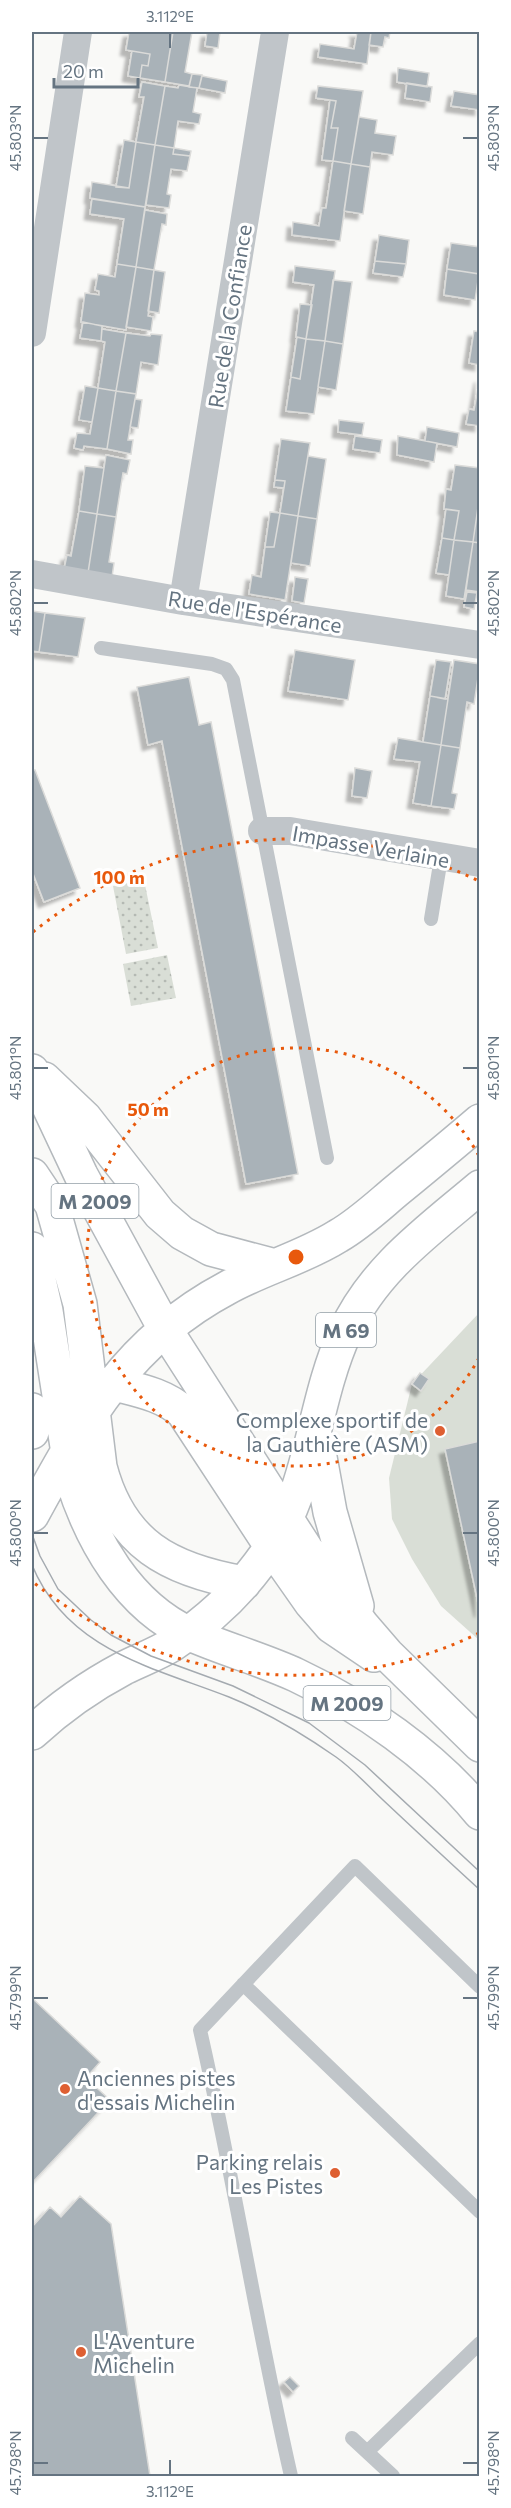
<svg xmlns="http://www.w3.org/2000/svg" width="511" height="2508" font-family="Commissioner,sans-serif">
  <defs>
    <pattern id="park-dots" width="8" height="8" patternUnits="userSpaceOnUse" patternTransform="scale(1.5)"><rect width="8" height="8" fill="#d9ded6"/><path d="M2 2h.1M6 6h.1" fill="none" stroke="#b4b9b3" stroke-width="1.8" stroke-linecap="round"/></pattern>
    <filter id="shadow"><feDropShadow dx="-5.5" dy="5.5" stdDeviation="1.5" flood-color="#0004"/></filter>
  </defs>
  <rect width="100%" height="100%" fill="#f9f9f7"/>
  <path fill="#d9ded6" d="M479,1313V1640L441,1606L412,1559L392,1519L389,1478L412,1384Z"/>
  <path fill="url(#park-dots)" d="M144,880L158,948L126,954L113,886Z
    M167,955L176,998L131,1006L123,964Z"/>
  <path fill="#a9b2b8" stroke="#dbdbd9" stroke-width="1.5" filter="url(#shadow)" d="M129,32H173L165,82L140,78L142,65L148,66L150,54L126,50Z
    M173,32H192L185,72L192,74L189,86L165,82Z
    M207,32H220L218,48L205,46Z
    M354,32H371L367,64L318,57L320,44L354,49L357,32Z
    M371,32H390L389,38L385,37L383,47L369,45Z
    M132,51L150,54L148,66L142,65L140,78L128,76Z
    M398,68L429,73L427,87L397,82Z
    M192,74L202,75L199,88L189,87Z
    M202,76L227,81L225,93L199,88Z
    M142,82L165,86L155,145L136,142L144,97H139Z
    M407,83L432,87L430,102L405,98Z
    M179,85L197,88L193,112L201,114L199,124L178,121L174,148L155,145L165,86L178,88Z
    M318,86L363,91L351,164L333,161L338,128H331L336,101L316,98Z
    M454,91L480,95V110L451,106Z
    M330,100L336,101L331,128H338L333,161L322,160Z
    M359,117L377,120L375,133L396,136L393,155L372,152L370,167L351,164Z
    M124,140L136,142L129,188L116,187Z
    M136,142L155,145L145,207L90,198L92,182L129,188Z
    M155,145L174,148L173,154L190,156L187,171L171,169L167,194L171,195L169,208L146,205Z
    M174,148L191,151L190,156L173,154Z
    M333,161L351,164L340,241L292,235L293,222L319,226L322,208H326Z
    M351,164L370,167L363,214L344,211Z
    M92,199L145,207L136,267L117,264L124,219L90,214Z
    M145,210L167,214L166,225L162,224L154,270L136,267Z
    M379,235L409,240L406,264L375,261Z
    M451,243L480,247L479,274L447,269Z
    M375,261L406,264L403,277L373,273Z
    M117,264L136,267L126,330L81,322L85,293L99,295V291L95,290L98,274L115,277Z
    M295,266L335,271L325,341L306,339L314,285L293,282Z
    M136,267L154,270L148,316L153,317L151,331L126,327Z
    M447,269L479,274L475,300L444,295Z
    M154,270L165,272L159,313L148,311Z
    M333,280L352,282L343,344L325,341Z
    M300,304L312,305L306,339L296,337Z
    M83,322L102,326L101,341L80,338Z
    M102,329L126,333L116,391L98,388L105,342L101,341Z
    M474,331L480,332V365L469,363Z
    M126,333L150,336L151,334L162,335L158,365L141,362L136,394L116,391Z
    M297,337L306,339L300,379L291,377Z
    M306,339L325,341L314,414L286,411L291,377L300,379Z
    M325,341L343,344L336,390L318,387Z
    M480,377V426L466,424L469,409L474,410Z
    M85,386L98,388L92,422L79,420Z
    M98,388L116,391L107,449L84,446L83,450L74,448L77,433L90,434Z
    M116,391L136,394L128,440H133L131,454L107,449Z
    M135,399L142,400L138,428L130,427Z
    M339,420L364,423L362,435L338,432Z
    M427,427L459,433L457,447L425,441Z
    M355,436L382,440L380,453L353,449Z
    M398,436L437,443L434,462L397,455Z
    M281,439L310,443L298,516L280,513L285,481L275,480Z
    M106,455L130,460L127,474L123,473L116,517L97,514Z
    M308,456L326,459L317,519L298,516Z
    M455,465L480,468V493L473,542L454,540L459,511L444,509L446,489L451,490Z
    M85,466L104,468L97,514L79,511Z
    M275,480L285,481L284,488L274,487Z
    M480,493V543L473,542Z
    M446,509L459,511L454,540L442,538Z
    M79,511L97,514L88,573L64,569L67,555L71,556Z
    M270,512L280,513L274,547H265Z
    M280,513L298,516L285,600L249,594L252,575L261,577L265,547H274Z
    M97,514L116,517L109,562L114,563L112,577L88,573Z
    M298,516L317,519L310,566L291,563Z
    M442,538L454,540L449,575L436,573Z
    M454,540L473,542L464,599L446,596Z
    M473,542L480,543V592L466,590Z
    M295,577L308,579L304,603L292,601Z
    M467,592L477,593L474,609L464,607Z
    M32,611L45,613L39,652L32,651Z
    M45,613L85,618L78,657L39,652Z
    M295,650L355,660L348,700L288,691Z
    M436,660L451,662L445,699L430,696Z
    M454,660L480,664L474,704L467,702L460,748L441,745Z
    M189,677L199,725L211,722L298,1174L246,1184L162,741L148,745L137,687Z
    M430,696L448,699L441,745L423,742Z
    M398,738L441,745L431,806L413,803L420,762L394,759Z
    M441,745L460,748L452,793L457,794L454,809L431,806Z
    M355,768L372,771L367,798L352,796Z
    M32,770H35L80,888L44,902L32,871Z
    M420,1373L429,1379L421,1391L412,1384Z
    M480,1441V1612L445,1449Z
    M32,1998L100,2062L86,2078L110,2100L32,2183Z
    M80,2196L111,2224L150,2476H32V2227L50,2207L61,2217Z
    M290,2377L299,2386L293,2392L284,2382Z"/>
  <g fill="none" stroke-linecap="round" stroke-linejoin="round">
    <g stroke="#b4b9bd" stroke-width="36">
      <path id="primary" d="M32,1071L81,1175L165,1329L306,1549L362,1625L387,1654L480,1745
        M44,1079L85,1118L160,1214L182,1233L211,1249L275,1266
        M32,1175L52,1205L80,1304L100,1467C120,1544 169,1570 244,1583
        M32,1249L46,1311L72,1479C91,1540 128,1606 190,1634C224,1649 261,1659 296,1675C362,1706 434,1756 480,1813
        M111,1383C137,1390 163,1394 183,1412L271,1546L311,1603L331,1626L374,1655
        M32,1410V1432
        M317,1441L330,1512L357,1606
        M32,1515C84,1420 127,1341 227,1288C263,1268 303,1258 338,1236C359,1224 377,1207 396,1191C424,1168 452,1145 480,1121
        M32,1733C60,1707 90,1686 124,1668C140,1660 157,1654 173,1644C205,1623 236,1595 259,1564C314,1493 310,1409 345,1332C374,1269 428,1231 480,1187"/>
    </g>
    <path stroke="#c0c5c9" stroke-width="14" d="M101,648L212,664L226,669L233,680L327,1158
      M431,919L441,858
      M243,1984L480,2212
      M352,2438L393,2476
      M367,2452L480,2343
      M291,2476C257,2328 234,2178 200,2030L355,1866L480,1987"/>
    <path stroke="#c0c5c9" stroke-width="28" d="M32,333L78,32
      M32,574L183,601L480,645
      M183,601L275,32
      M262,831H290L480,863"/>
    <use href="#primary" stroke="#fff" stroke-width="33"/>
    <path stroke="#a4aab0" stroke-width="1.5" d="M32,1534L40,1556L58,1589L91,1620L111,1635L151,1656L233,1686L309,1723L365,1765L480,1872
      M32,1565C67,1650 152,1667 229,1697C266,1712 303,1734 336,1757C353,1769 368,1786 383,1800C415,1830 447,1860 480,1890"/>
  </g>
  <path fill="none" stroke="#657481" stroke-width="2" d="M170,33V48M33,138H48M463,138H478M33,603H48M463,603H478M33,1068H48M463,1068H478M33,1533H48M463,1533H478M33,1998H48M463,1998H478M170,2460V2475M33,2463H48M463,2463H478"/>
  <g fill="none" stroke="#e8590c" stroke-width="3" stroke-dasharray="3 6">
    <path d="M479 1358A209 209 0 1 1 479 1156"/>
    <path d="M479 1633A418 418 0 0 1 33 1582M33 932A418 418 0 0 1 479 881"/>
  </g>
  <g fill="#de5f32" stroke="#fff" stroke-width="2">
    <circle cx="440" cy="1431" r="6"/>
    <circle cx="65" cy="2089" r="6"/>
    <circle cx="335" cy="2173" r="6"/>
    <circle cx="81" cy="2352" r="6"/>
  </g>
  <g text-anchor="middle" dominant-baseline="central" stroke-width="6" stroke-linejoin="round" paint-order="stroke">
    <g fill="#fff" stroke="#939ea7" stroke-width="1.5">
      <rect x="51.5" y="1184" width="87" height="34" rx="4.5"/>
      <rect x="316" y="1313" width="60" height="34" rx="4.5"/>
      <rect x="303.5" y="1686" width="87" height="34" rx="4.5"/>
    </g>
    <g font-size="20" font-weight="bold" fill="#657481">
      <text x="95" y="1201">M 2009</text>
      <text x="346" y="1330">M 69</text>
      <text x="347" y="1703">M 2009</text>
    </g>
    <g font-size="21" fill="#657481" stroke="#fff">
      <text transform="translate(229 316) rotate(-81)">Rue de la Confiance</text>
      <text transform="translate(255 611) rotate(9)">Rue de l'Espérance</text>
      <text transform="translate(371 846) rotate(10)">Impasse Verlaine</text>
    </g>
    <g font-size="21" fill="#657481" stroke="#fff" text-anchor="end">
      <text x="428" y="1419">Complexe sportif de<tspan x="428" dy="24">la Gauthière (ASM)</tspan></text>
      <text x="77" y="2077" text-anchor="start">Anciennes pistes<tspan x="77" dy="24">d'essais Michelin</tspan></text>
      <text x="323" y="2161">Parking relais<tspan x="323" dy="24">Les Pistes</tspan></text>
      <text x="93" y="2340" text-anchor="start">L'Aventure<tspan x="93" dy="24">Michelin</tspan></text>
    </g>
  </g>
  <circle cx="296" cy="1257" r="9" fill="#e8590c" stroke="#fff" stroke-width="3"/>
  <g font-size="18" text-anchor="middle" font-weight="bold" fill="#e8590c" stroke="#fff" stroke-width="6" stroke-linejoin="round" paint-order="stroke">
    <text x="119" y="884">100 m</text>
    <text x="148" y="1116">50 m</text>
  </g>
  <rect width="511" height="2508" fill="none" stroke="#ffffff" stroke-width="66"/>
  <path d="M54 78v9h84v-9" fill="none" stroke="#657481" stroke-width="3"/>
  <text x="63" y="78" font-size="18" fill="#657481" stroke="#ffffff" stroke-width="4.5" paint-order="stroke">20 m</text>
  <rect x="33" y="33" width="445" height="2442" fill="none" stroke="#657481" stroke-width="2"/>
  <g font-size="15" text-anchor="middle" fill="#657481">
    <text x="170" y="22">3.112°E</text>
    <text transform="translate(16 138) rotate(-90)" y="5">45.803°N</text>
    <text transform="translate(494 138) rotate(-90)" y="5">45.803°N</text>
    <text transform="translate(16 603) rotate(-90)" y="5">45.802°N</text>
    <text transform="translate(494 603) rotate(-90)" y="5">45.802°N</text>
    <text transform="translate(16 1068) rotate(-90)" y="5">45.801°N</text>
    <text transform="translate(494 1068) rotate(-90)" y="5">45.801°N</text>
    <text transform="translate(16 1533) rotate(-90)" y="5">45.800°N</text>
    <text transform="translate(494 1533) rotate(-90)" y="5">45.800°N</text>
    <text transform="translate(16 1998) rotate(-90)" y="5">45.799°N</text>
    <text transform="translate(494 1998) rotate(-90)" y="5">45.799°N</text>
    <text transform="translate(16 2463) rotate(-90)" y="5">45.798°N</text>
    <text transform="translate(494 2463) rotate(-90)" y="5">45.798°N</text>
    <text x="170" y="2497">3.112°E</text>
  </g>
</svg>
